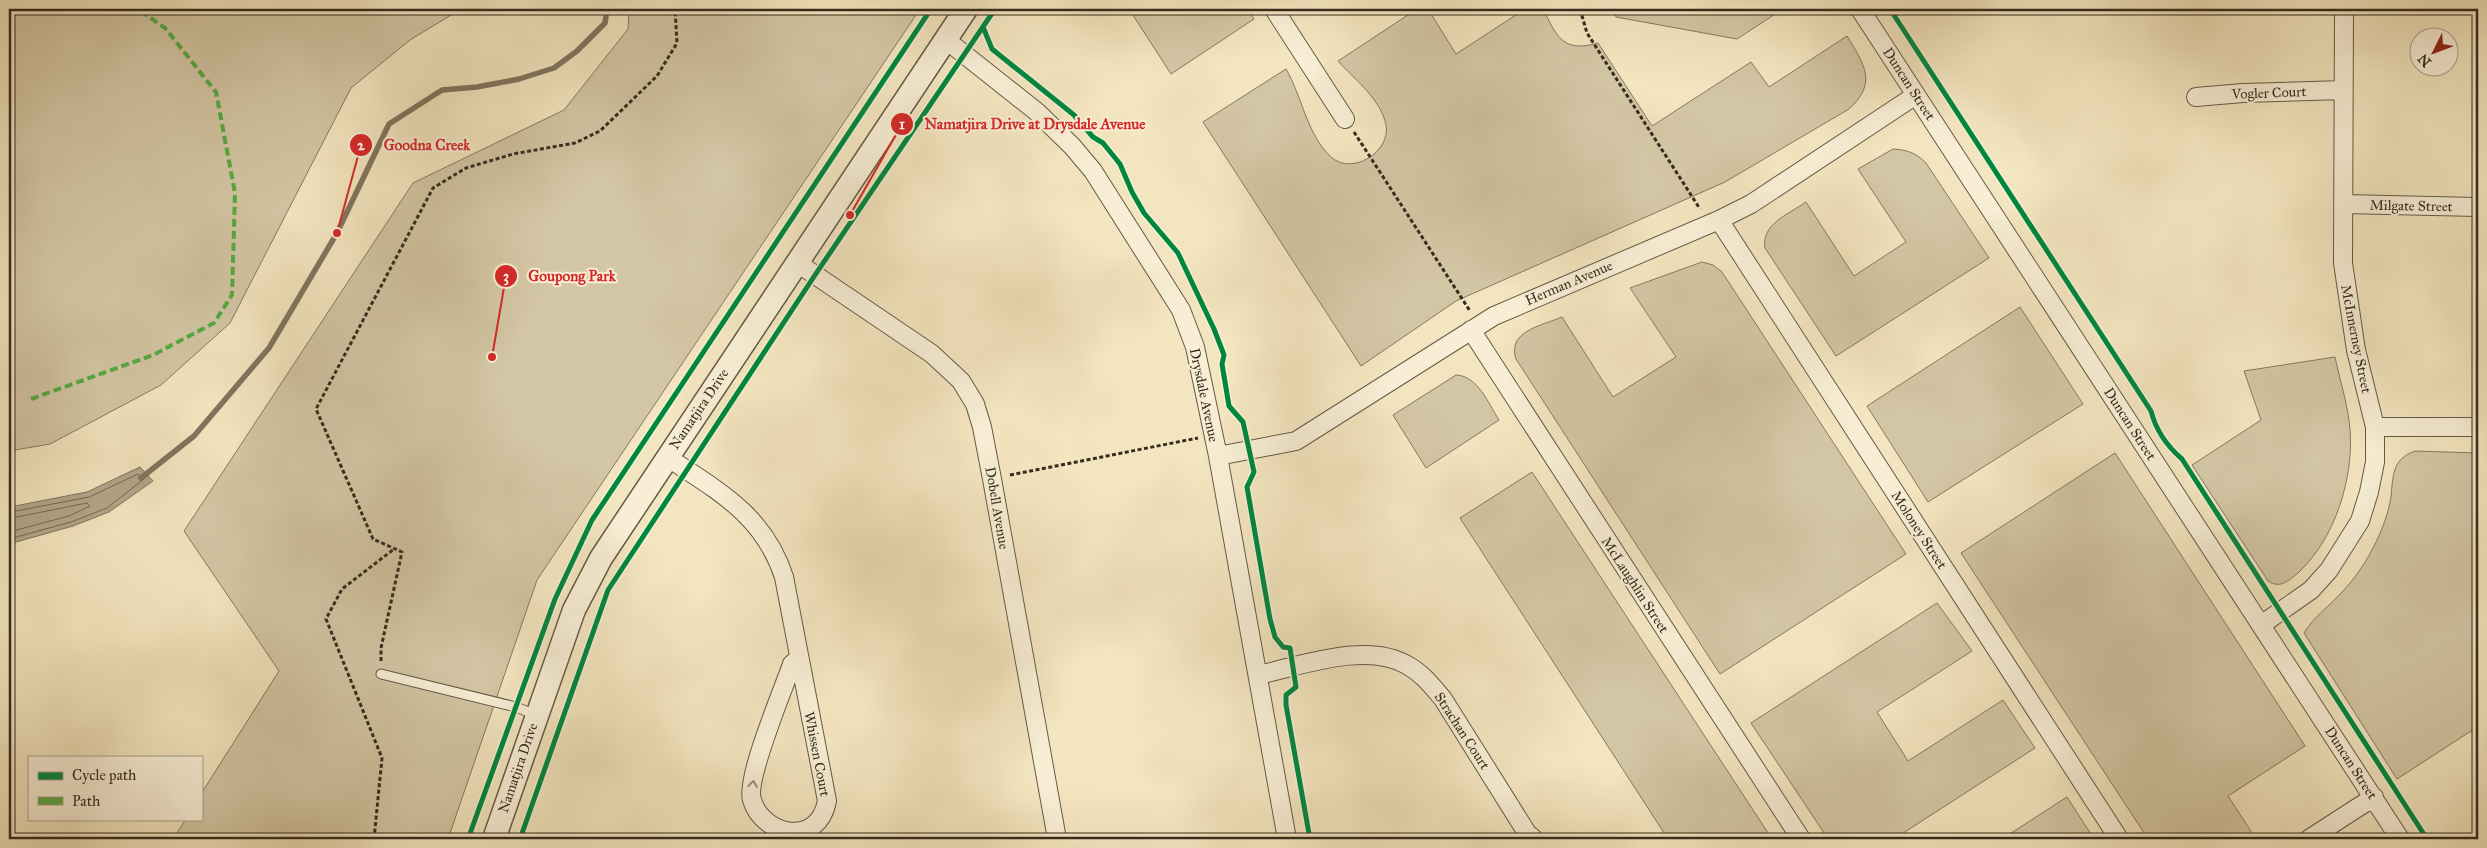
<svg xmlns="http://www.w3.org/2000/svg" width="2487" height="848" font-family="'IM FELL Great Primer',serif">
  <rect width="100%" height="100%" fill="#f3e5bf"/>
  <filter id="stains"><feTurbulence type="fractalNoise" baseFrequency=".004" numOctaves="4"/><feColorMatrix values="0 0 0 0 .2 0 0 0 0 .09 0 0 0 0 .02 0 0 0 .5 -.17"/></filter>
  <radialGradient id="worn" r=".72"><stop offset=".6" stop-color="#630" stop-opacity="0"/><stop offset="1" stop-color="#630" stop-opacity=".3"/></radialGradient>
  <path fill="#d3c6a4" stroke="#847962" d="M9,9H461L410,40L351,88L230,323L161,385L50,444L9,451Z
    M629,9H920L537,580L448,839H173L186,819H201V794L279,671L184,531L413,183L564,110L628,29Z
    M1129,9H1248L1254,19L1171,74Z
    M1417,9H1428L1456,54L1525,9H1543C1557,37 1563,53 1598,43L1652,126L1751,62L1769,87L1847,36C1864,64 1878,83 1849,109L1725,182L1456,301L1361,366L1203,122L1286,69C1302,96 1307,135 1331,157C1352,176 1391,152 1386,125C1381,99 1354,79 1338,61Z
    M1614,9H1783L1737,39L1616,17Z
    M1893,149C1908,150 1916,153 1926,163L1989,258L1836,356L1765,248C1761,224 1789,214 1806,202L1854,276L1906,242L1858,169Z
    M1702,262L1713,265L1722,272L1906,554L1720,674L1516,359C1507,331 1541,326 1562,317L1613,397L1676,357L1630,288Z
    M2020,307L2083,404L1928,502L1867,406Z
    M2335,357C2340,381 2348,405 2350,429C2354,478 2335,539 2298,573C2288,581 2280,589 2268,581L2192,465L2261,420L2244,371Z
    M1456,375C1478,376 1488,403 1499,420L1426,468L1393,415Z
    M2415,451L2478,453V740L2471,731L2397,779L2304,633C2314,616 2330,606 2343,591C2365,568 2386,529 2391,497C2393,476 2392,459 2415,451Z
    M2115,453L2305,746L2228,796L2256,839H2148L1961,553Z
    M1532,472L1772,839H1668L1460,518Z
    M1937,603L1972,651L1877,712L1908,761L2003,700L2035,748L1894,839H1828L1751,723Z
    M2067,797L2094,839H2002Z"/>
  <path fill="#b2a689" stroke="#80755f" d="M140,467L153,481L109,512L73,526L9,544V503L15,506L87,492Z"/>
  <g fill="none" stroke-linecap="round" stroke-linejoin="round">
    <path stroke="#746954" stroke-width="1" d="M9,508L16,511L89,497L138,474L144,479L107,508L71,522L9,539
      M9,516L17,517L87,503L90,506L69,516L9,532"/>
    <path stroke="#80755f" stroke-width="5.5" d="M141,478L194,436L269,348L337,233L389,124L442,90L477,87L519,79L554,68L577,51L605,23L607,9"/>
    <g stroke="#645a47" stroke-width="11">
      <path id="service" d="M381,674L516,707L536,715"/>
    </g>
    <g stroke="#645a47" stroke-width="20">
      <path id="minor" d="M1274,9L1345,119
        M1860,9L2400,839
        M945,39L1037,112L1072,146L1093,171L1181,310L1195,347L1218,456L1287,839
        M2196,97L2243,93L2343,90
        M2343,204L2478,207
        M1719,220L2119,839
        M796,262L932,354L961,381L975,404L982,427L992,479L1057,839
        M1471,330L1801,839
        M2375,427H2478
        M1218,456L1296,441L1494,316L1719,220L1751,204L1916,95
        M667,457C718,491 764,515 784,577L827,801C818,848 763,836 752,800C745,779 784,688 792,664L799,658
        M2261,625L2311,590L2329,570L2360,521L2369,492L2375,462V427L2356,350L2343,263L2344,9
        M1258,675C1300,666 1367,641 1407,665C1422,673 1432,686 1443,699L1527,833L1534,839
        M2309,839L2374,797"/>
    </g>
    <g stroke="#645a47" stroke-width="25">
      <path id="tertiary" d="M494,839L574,610L601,558L966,9"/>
    </g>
    <path stroke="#352c1f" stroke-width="3" stroke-dasharray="4 2.5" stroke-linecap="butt" d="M1580,9L1587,33L1700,209
      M1354,132L1470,311
      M1010,475L1198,438
      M381,661V648L402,552L373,539L316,409L433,188L466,168L513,154L575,143L600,131L657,76L677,43L675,9
      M374,839L382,758L326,619L342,589L394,549"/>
    <use href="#service" stroke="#f7eed5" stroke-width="9"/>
    <use href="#minor" stroke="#f7eed5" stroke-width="18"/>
    <use href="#tertiary" stroke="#f7eed5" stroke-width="22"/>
    <path stroke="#54ab43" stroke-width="4" stroke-dasharray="8 4" stroke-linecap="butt" d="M31,399L153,355L214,323L232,295L235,193L216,92L165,28L138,9"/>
    <g stroke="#f7eed5" stroke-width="8">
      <path id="cycleway" d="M1890,9L2151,411C2156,431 2167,446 2182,459L2427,839
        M983,27L992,49L1074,115L1093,137L1103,143L1120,164L1132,192L1144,213L1178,253L1214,329L1224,355L1222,364L1229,406L1243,422L1254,472L1247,487L1270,619L1275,637L1283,647L1290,648L1296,687L1286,695V705L1310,839
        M468,839L555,599L592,520L931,9
        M520,839L608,590L815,275L995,9"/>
    </g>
    <use href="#cycleway" stroke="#00873e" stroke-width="5"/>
  </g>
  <defs><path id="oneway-chevron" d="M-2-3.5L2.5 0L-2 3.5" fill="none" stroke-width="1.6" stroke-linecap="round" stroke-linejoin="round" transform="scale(1.25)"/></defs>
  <use stroke="#968d7a" href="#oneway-chevron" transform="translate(753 784) rotate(-83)"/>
  <g text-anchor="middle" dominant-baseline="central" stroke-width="4" stroke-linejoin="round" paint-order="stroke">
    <g font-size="14" fill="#352c1f" stroke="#f7eed5">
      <text transform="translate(1909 84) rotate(57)">Duncan Street</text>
      <text transform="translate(2269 93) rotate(-2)">Vogler Court</text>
      <text transform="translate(2411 206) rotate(1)">Milgate Street</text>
      <text transform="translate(1569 283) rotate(-23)">Herman Avenue</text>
      <text transform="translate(2356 339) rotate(79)">McInnerney Street</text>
      <text transform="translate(1204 395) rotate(78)">Drysdale Avenue</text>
      <text transform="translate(699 409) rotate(-56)">Namatjira Drive</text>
      <text transform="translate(2130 424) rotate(57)">Duncan Street</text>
      <text transform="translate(997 508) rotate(80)">Dobell Avenue</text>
      <text transform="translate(1919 530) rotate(57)">Moloney Street</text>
      <text transform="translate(1635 585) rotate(57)">McLaughlin Street</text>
      <text transform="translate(1462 731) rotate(57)">Strachan Court</text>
      <text transform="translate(817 754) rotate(79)">Whissen Court</text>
      <text transform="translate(2351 763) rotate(57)">Duncan Street</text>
      <text transform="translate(518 768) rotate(-71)">Namatjira Drive</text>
    </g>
  </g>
  <path fill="none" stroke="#d62828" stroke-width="2" d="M850 215L902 124M337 233L361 145M492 357L506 276"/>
  <g fill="#d62828" stroke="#f7eed5" stroke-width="2">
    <circle cx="850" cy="215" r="5"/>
    <circle cx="337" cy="233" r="5"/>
    <circle cx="492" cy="357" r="5"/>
    <circle cx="902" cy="124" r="12"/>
    <circle cx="361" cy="145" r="12"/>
    <circle cx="506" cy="276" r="12"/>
  </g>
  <g font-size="15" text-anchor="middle" font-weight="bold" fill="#fff">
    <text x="902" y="129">1</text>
    <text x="361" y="150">2</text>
    <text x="506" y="281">3</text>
  </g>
  <g font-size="15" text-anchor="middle" font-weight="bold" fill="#d62828" stroke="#f7eed5" stroke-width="4" stroke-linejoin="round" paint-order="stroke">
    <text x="1035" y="129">Namatjira Drive at Drysdale Avenue</text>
    <text x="427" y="150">Goodna Creek</text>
    <text x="572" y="281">Goupong Park</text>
  </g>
  <rect width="2487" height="848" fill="none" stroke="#f3e5bf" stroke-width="30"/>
  <rect x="10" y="10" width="2467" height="828" fill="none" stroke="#352c1f" stroke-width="2.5"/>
  <rect x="15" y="15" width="2457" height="818" fill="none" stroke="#352c1f"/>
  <rect x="28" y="756" width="175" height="65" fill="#f7eed5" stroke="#a9a08c"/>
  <rect x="38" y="772" width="25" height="8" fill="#00873e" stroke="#a9a08c"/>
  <text x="72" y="780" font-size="15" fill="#352c1f">Cycle path</text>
  <rect x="38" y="797" width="25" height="8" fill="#54ab43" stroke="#a9a08c"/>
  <text x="72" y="806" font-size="15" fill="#352c1f">Path</text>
  <g transform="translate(2434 52) rotate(228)"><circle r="24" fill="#f7eed5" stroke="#a9a08c"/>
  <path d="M0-4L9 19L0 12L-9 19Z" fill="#8f2418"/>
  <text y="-8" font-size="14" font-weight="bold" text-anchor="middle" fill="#352c1f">N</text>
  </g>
  <rect width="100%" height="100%" filter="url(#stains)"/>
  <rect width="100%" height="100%" fill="url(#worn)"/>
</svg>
